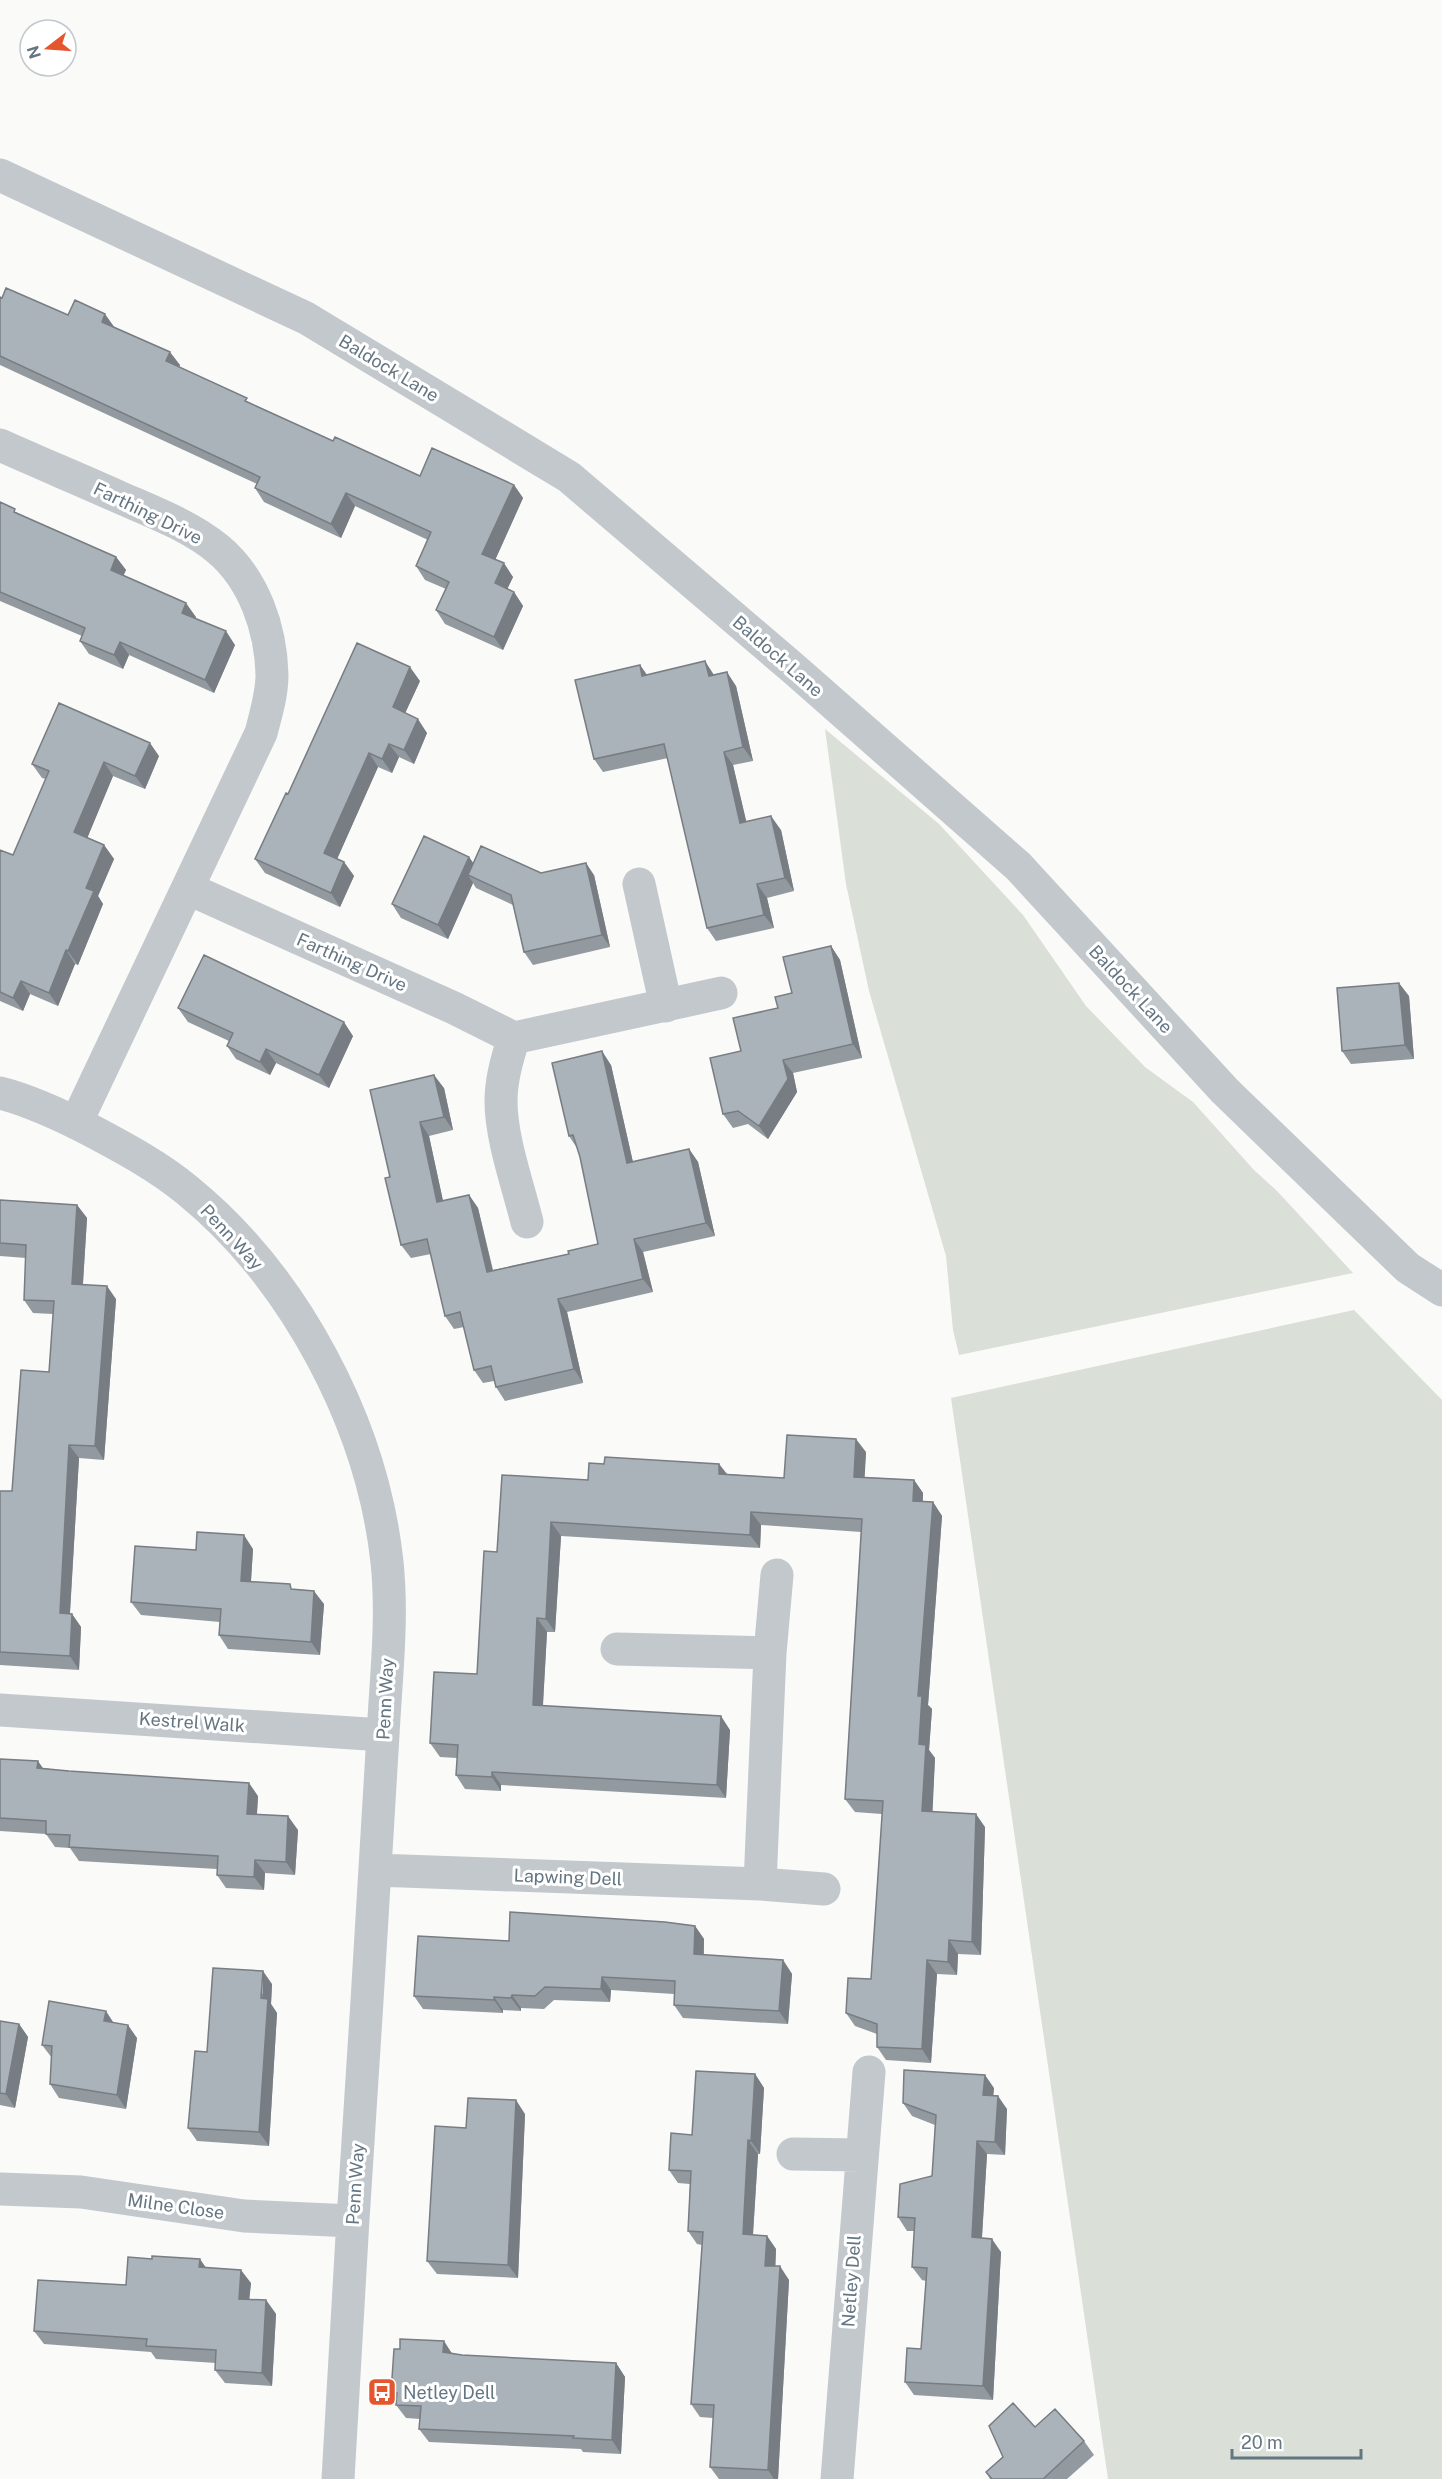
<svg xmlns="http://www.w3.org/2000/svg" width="1442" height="2479" font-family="'Public Sans',sans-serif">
  <rect width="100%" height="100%" fill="#fafaf8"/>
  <path fill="#dadfd7" d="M825,729L939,824L1023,915L1086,1006L1145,1067L1193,1102L1254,1170L1277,1191L1353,1273L959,1355L953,1330L946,1256L869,991L846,884Z
    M1354,1310L1442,1400V2479H1108L951,1398Z"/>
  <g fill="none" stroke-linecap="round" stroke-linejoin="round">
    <path stroke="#c3c8cc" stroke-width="33" d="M0,445C40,463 81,480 121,498C153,512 190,526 218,549C254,579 271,629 272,675C272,694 266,714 261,733L76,1123
      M639,884L666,1006
      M189,889L454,1008L514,1038L721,993
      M514,1038C507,1058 501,1079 501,1101C501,1139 518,1185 527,1222
      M0,1093C32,1101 65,1117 94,1132C126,1149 159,1167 187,1190C295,1278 372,1424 387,1562C393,1619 386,1677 383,1735C378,1823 373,1912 367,2001C356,2160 347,2320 338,2479
      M617,1649L770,1653
      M0,1710L383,1735
      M376,1870L760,1884L824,1889
      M760,1884L770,1653L777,1575
      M793,2154L861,2155
      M0,2189L81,2192L244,2216L352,2221
      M837,2479L869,2072"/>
    <path stroke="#c3c8cc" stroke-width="33" d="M0,175L306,318L569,477L794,669L1018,866L1225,1091L1408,1268L1442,1290"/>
  </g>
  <path fill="#929a9f" d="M0,297L114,327L180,365L179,367L251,403L333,441L420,476L514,485L523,498L495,560L513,577L507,589L514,592L523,606L503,650L445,624L436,610L446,589L425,580L416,566L428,540L355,506L341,538L264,502L255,488L257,484L0,365Z
    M0,502L19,514L116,557L126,570L123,576L196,617L195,618L235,645L214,693L129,655L123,669L89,654L80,641L82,636L0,601Z
    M640,665L647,675H715L736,686L753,761L733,765L746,822L781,830L794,891L767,898L774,928L716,941L707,928L668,758L603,772L594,759Z
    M420,681L405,713L427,733L414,764L399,757L392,773L378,767L337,859L344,862L354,876L340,907L265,873L255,859L288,794Z
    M159,756L145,789L113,776L87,838L104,845L114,859L98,896L103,904L78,965L75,964L58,1006L30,994L23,1011L0,1001V850L13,855L46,779L42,778L32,764Z
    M469,857L473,863L541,873L594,875L610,947L533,965L524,952L513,905L476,888L473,883L448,939L401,918L392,904Z
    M831,946L840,960L862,1058L793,1073L797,1092L768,1139L748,1124L733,1128L723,1114L741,1051Z
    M1409,996L1414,1059L1351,1064L1342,1051Z
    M178,1008L353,1036L329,1088L276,1063L270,1075L236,1059L227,1046L229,1041L188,1022Z
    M611,1065L633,1162L689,1149L698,1162L715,1236L643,1252L653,1292L567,1312L583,1383L505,1401L496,1387L494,1381L483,1383L474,1370L464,1327L454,1329L445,1316L431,1254L411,1258L401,1245L390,1177L370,1090L444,1088L453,1130L429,1136L443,1201L469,1195L478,1208L493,1270L569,1254L598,1244L580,1157L577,1148L569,1136Z
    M0,1200L77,1205L87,1218L83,1284L116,1299L104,1460L79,1458L70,1614H72L81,1627L79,1670L0,1665V1491H12L49,1372L53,1314L33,1313L24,1300L26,1258L0,1256Z
    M866,1452L864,1477L914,1480L923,1493V1502H933L942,1516L928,1705L932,1709L929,1750L935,1758L932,1811L985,1827L981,1955L958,1954L957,1975L937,1974L931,2063L886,2060L877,2047V2034L855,2026L846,2013L871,1979L882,1814L855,1812L845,1799L861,1532L761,1525L760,1548L561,1536L555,1632H547L543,1706L730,1730L726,1798L501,1785V1791L465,1789L456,1775L457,1758L440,1757L430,1743L477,1674L497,1552L588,1480L604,1464H719L727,1474L784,1478Z
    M253,1549L251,1582L294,1590L324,1604L320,1655L228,1649L219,1635L220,1622L141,1615L131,1602L196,1550Z
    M0,1759L43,1768L258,1796L257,1814L298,1830L295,1875L265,1873L264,1890L226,1888L217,1875V1869L79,1861L70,1848L55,1847L46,1834L0,1831Z
    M695,1926L704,1939V1955L783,1960L792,1974L788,2024L683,2018L674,2005V1994L611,1990L610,2002L554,2000L544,2009L521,2008V2011L503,2010V2013L423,2009L414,1996L509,1941Z
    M272,1984L271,2004L277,2013L269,2146L197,2141L188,2128L207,2052Z
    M0,2021L19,2024L28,2037L15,2108L0,2105Z
    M113,2022L137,2038L126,2109L59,2098L50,2084L52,2058L42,2045Z
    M755,2074L764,2088L760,2154H758L753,2235L767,2236L776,2249L775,2266L789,2280L778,2479H719L710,2467L713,2418L700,2417L691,2404L702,2245L697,2244L688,2231L690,2184L678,2183L669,2170Z
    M994,2088L993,2096L1007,2109L1005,2155L987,2154L982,2238L1001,2252L993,2400L914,2395L905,2382L921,2349L926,2281L922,2280L912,2267L914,2231H907L898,2217L932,2176L935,2125L912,2116L903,2103Z
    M525,2114L518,2278L437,2274L427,2261L466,2128Z
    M205,2267L251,2283L249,2299L266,2300L276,2314L272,2386L225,2383L215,2370L216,2363L156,2359L151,2352L44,2344L34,2331L126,2285Z
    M452,2354L462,2355L616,2363L625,2377L621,2454L583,2452L581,2449L429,2442L419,2429L420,2419L406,2418L396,2405L397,2401L391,2393Z
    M1035,2427L1084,2441L1094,2455L1067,2479H990L986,2472Z"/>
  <path fill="#777d82" d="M105,314L115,328L102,322Z
    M170,352L180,365L176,374L166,361Z
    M514,485L523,498L492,567L482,554Z
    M346,493L355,506L341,538L331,524Z
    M116,557L126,570L120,583L111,570Z
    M504,563L513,577L504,596L495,583Z
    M514,592L523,606L503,650L494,637Z
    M186,603L196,617L192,626L182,613Z
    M226,631L235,645L214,693L205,680Z
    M120,642L129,655L123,669L114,655Z
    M705,661L714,675L709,676Z
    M640,665L649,678L642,676Z
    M410,667L420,681L402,720L393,707Z
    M727,672L736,686L753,761L743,747Z
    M418,719L427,733L414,764L404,750Z
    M150,743L159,756L145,789L135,776Z
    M389,744L399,757L392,773L382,759Z
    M724,752L733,765L750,837L740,823Z
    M369,753L378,767L334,866L324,853Z
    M104,762L113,776L84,846L74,832Z
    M771,816L781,830L794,891L785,878Z
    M104,845L114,859L98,896L103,904L78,965L68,951L86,888Z
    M469,857L478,870L468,875L473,883L448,939L438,925Z
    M344,862L354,876L340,907L331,893Z
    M586,863L594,875L610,947L602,935Z
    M757,884L767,898L774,928L764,915Z
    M831,946L840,960L862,1058L853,1044Z
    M66,950L75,964L58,1006L49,993Z
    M21,981L30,994L23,1011L13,998Z
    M1399,983L1409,996L1414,1059L1405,1045Z
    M344,1022L353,1036L329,1088L319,1075Z
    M266,1049L276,1063L270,1075L260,1062Z
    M602,1051L611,1065L636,1176L627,1163Z
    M783,1060L793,1073L797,1092L768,1139L759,1126Z
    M434,1075L444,1088L453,1130L444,1117Z
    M420,1122L429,1136L446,1215L437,1202Z
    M689,1149L698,1162L715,1236L706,1223Z
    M469,1195L478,1208L496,1285L487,1272Z
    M77,1205L87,1218L82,1297L72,1284Z
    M634,1239L643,1252L653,1292L643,1279Z
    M107,1286L116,1299L104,1460L95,1446Z
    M558,1299L567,1312L583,1383L574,1369Z
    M856,1439L866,1452L864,1490L854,1477Z
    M69,1445L79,1458L69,1627L60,1613Z
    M719,1464L729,1477L719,1474Z
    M914,1480L923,1493L922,1514L913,1501Z
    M933,1502L942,1516L928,1705L932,1709L929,1750L935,1758L932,1824L922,1811L918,1696Z
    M751,1512L761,1525L760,1548L750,1535Z
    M551,1522L561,1536L555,1632L546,1619Z
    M244,1535L253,1549L250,1594L241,1581Z
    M314,1591L324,1604L320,1655L311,1642Z
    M72,1614L81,1627L79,1670L70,1656Z
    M537,1618L547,1632L542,1719L533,1705Z
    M721,1716L730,1730L726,1798L717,1785Z
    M38,1761L47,1774L37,1768Z
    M492,1772L501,1785V1791L492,1777Z
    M249,1783L258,1796L256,1827L247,1814Z
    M976,1814L985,1827L981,1955L972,1942Z
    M288,1816L298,1830L295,1875L286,1862Z
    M255,1860L265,1873L264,1890L254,1877Z
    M695,1926L704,1939L703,1967L694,1954Z
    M949,1940L958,1954L957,1975L948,1962Z
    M783,1960L792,1974L788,2024L779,2011Z
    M927,1960L937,1974L931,2063L922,2049Z
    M263,1971L272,1984L271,2004L277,2013L269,2146L259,2132Z
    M602,1977L611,1990L610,2002L601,1989Z
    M512,1995L521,2008V2011L511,1998Z
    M494,1997L503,2010V2013L494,2000Z
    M106,2011L115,2025L104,2021Z
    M19,2024L28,2037L15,2108L6,2094Z
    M128,2025L137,2038L126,2109L117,2095Z
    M755,2074L764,2088L760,2154L751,2141Z
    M985,2075L994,2088L992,2108L983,2095Z
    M998,2096L1007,2109L1005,2155L995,2142Z
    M516,2100L525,2114L518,2278L508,2265Z
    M748,2140L758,2154L752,2248L743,2234Z
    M977,2141L987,2154L981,2251L972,2237Z
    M767,2236L776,2249L775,2279L765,2266Z
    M992,2239L1001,2252L993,2400L983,2386Z
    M200,2259L209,2272L199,2267Z
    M780,2266L789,2280L778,2479H774L768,2470Z
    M241,2270L251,2283L248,2312L239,2299Z
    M266,2300L276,2314L272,2386L262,2373Z
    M444,2341L453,2355L443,2352Z
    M616,2363L625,2377L621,2454L612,2440Z"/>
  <path fill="#aab3b9" stroke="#777d82" stroke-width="1.5" d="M6,288L68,315L75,300L105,314L102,322L170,352L166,361L247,398L245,401L333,441L335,437L420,476L432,448L514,485L482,554L504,563L495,583L514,592L494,637L436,610L449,582L416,566L431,532L346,493L331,524L255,488L260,477L0,356V297L2,298Z
    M0,502L15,509L14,512L116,557L111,570L186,603L182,613L226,631L205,680L120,642L114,655L80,641L85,628L0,592Z
    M357,643L410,667L393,707L418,719L404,750L389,744L382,759L369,753L324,853L344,862L331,893L255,859L286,793L288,794Z
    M705,661L709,676L727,672L743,747L724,752L740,823L771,816L785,878L757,884L764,915L707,928L664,744L594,759L575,680L640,665L642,676Z
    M59,703L150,743L135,776L104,762L74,832L104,845L86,888L94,891L68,951L66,950L49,993L21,981L13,998L0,992V850L13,855L49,771L32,764Z
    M424,836L469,857L438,925L392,904Z
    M481,846L541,873L586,863L602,935L524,952L511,895L468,875Z
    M831,946L853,1044L783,1060L788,1079L759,1126L738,1111L723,1114L710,1058L741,1051L733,1018L778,1008L775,997L792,993L783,957Z
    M204,955L344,1022L319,1075L266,1049L260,1062L227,1046L233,1033L178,1008Z
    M1399,983L1405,1045L1342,1051L1337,988Z
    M602,1051L627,1163L689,1149L706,1223L634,1239L643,1279L558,1299L574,1369L496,1387L491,1366L474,1370L460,1312L445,1316L427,1239L401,1245L385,1178L390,1177L370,1090L434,1075L444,1117L420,1122L437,1202L469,1195L487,1272L569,1254L568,1251L598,1244L580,1157L573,1135L569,1136L552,1063Z
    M0,1200L77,1205L72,1284L107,1286L95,1446L69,1445L60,1613L72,1614L70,1656L0,1652V1491H12L21,1370L49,1372L54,1301L24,1300L26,1245L0,1243Z
    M787,1435L856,1439L854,1477L914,1480L913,1501L933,1502L918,1696H922L919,1744L926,1745L922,1811L976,1814L972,1942L949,1940L948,1962L927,1960L922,2049L877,2047V2024L846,2013L848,1978L871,1979L883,1801L845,1799L862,1519L751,1512L750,1535L551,1522L546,1619L537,1618L533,1705L721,1716L717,1785L492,1772V1777L456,1775L458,1745L430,1743L434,1672L477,1674L484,1551L497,1552L502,1475L588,1480L589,1463L604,1464L605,1457L719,1464V1474L784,1478Z
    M197,1532L244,1535L241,1581L290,1584L291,1589L314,1591L311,1642L219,1635L221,1609L131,1602L135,1546L196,1550Z
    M0,1759L38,1761L37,1768L69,1771L249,1783L247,1814L288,1816L286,1862L255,1860L254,1877L217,1875L218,1856L69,1847L70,1835L46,1834V1821L0,1818Z
    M510,1912L665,1922L695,1926L694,1954L783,1960L779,2011L674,2005L675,1981L602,1977L601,1989L545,1987L535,1996L512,1995L511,1998L494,1997V2000L414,1996L418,1936L509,1941Z
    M213,1968L263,1971L261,1998L268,1999L259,2132L188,2128L195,2051L207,2052Z
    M49,2001L106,2011L104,2021L128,2025L117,2095L50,2084L52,2046L42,2045Z
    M0,2021L19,2024L6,2094L0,2093Z
    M904,2070L985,2075L983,2095L998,2096L995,2142L977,2141L972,2237L992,2239L983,2386L905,2382L907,2348L921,2349L927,2268L912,2267L915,2218L898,2217L900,2184L932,2176L936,2115L903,2103Z
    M696,2071L755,2074L751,2141L748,2140L743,2234L767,2236L765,2266H780L768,2470L710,2467L714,2405L691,2404L703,2232L688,2231L691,2171L669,2170L671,2133L692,2135Z
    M468,2098L516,2100L508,2265L427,2261L435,2126L466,2128Z
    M152,2256L200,2259L199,2267L241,2270L239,2299L266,2300L262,2373L215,2370L216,2350L146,2346L147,2339L34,2331L38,2280L126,2285L128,2257L152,2259Z
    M400,2339L444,2341L443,2352L462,2355L616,2363L612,2440L573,2438L574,2436L419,2429L421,2406L396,2405L397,2393H391L394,2349H400Z
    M1013,2403L1035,2427L1055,2409L1084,2441L1043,2479H992L986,2472L1003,2457L989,2426Z"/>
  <defs>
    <g id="bus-square" transform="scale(1.5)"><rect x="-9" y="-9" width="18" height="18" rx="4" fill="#e4572e" stroke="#fff"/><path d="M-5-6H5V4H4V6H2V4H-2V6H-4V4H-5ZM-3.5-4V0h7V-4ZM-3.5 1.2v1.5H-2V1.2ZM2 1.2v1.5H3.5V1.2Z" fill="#fff"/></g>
  </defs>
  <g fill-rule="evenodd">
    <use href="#bus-square" x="382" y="2392"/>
  </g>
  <g text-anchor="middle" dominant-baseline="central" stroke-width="6" stroke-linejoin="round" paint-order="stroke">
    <g font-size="18" fill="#657683" stroke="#fff">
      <text transform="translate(389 368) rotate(31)">Baldock Lane</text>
      <text transform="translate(148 513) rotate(26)">Farthing Drive</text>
      <text transform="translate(778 656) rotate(41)">Baldock Lane</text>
      <text transform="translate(352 962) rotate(24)">Farthing Drive</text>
      <text transform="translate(1131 989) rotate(47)">Baldock Lane</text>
      <text transform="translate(232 1237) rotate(47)">Penn Way</text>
      <text transform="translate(385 1699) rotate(-87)">Penn Way</text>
      <text transform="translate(192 1722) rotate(4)">Kestrel Walk</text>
      <text transform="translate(568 1877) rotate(2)">Lapwing Dell</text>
      <text transform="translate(355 2184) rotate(-86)">Penn Way</text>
      <text transform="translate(176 2206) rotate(8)">Milne Close</text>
      <text transform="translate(851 2281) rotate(-86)">Netley Dell</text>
    </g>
    <g font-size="18" fill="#657683" stroke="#fff" text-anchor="start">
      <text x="403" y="2392">Netley Dell</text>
    </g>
  </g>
  <g transform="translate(48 48) rotate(253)"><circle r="28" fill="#ffffff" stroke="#c1c8cd" stroke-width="1.5"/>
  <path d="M0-4.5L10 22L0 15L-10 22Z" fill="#e4572e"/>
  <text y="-9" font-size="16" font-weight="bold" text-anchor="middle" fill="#657683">N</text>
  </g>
  <path d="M1232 2449v9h129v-9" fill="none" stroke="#657683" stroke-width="3"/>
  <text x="1241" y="2449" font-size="18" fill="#657683" stroke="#ffffff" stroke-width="4.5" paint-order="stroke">20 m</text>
</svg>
